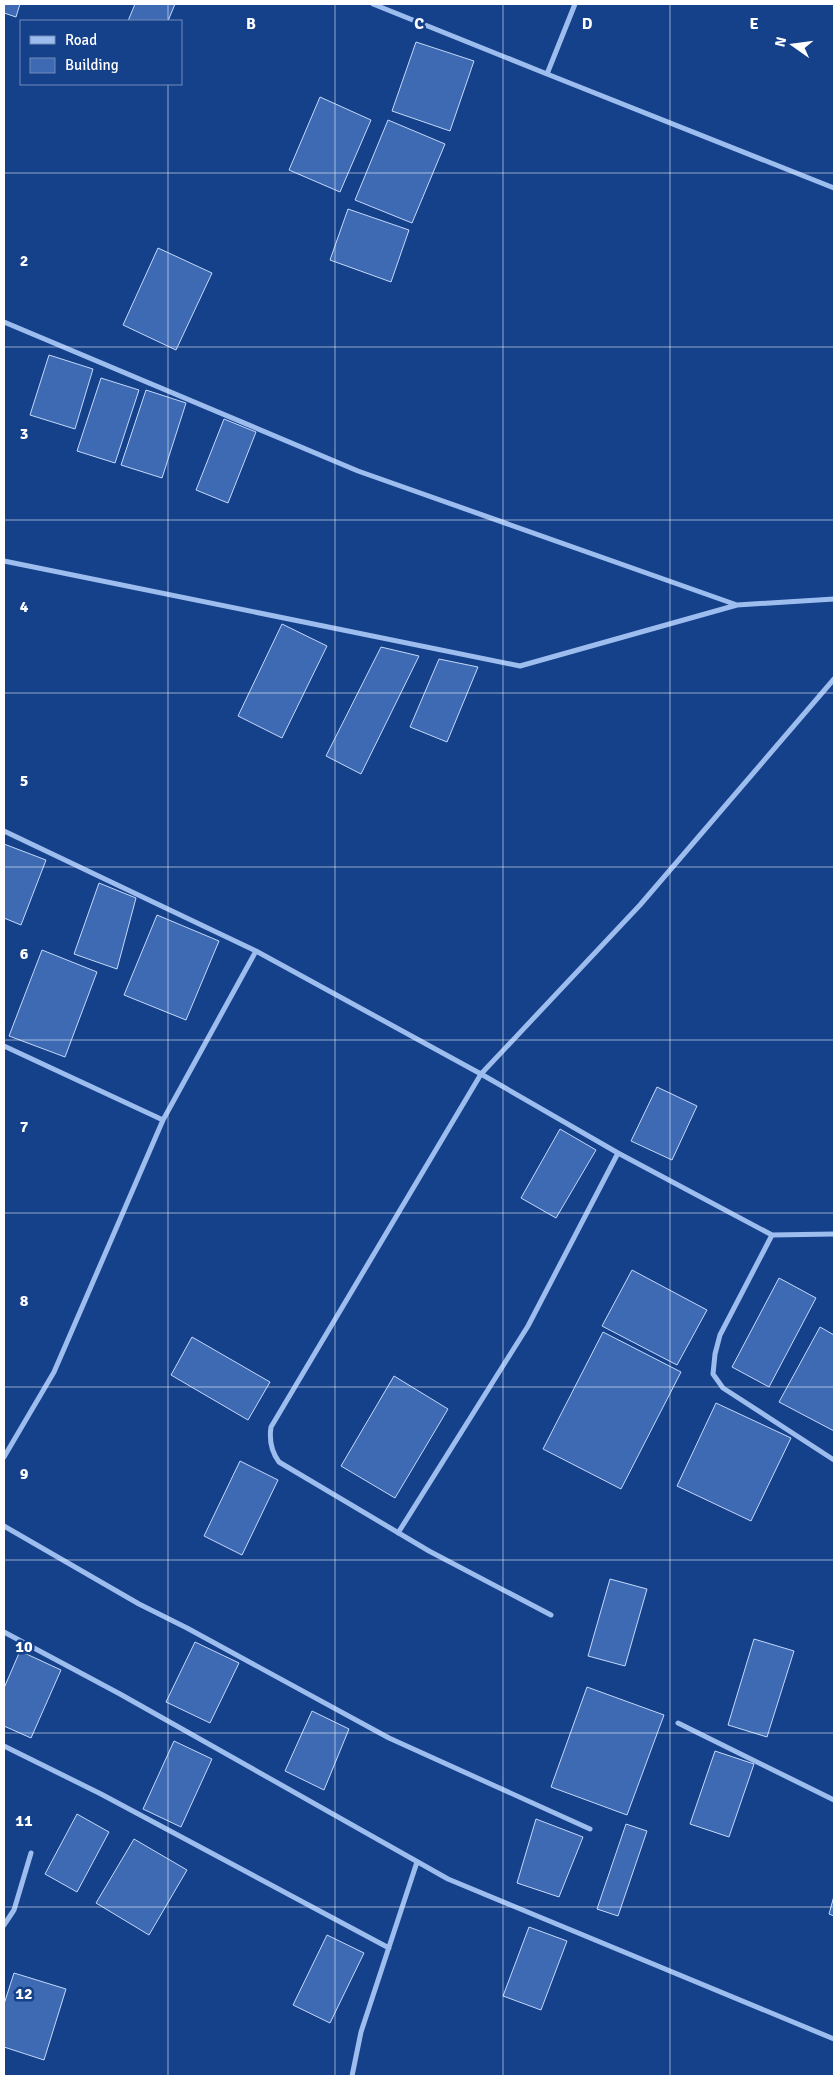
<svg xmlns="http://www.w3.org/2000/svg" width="838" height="2080" font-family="Signika,sans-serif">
  <rect width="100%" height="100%" fill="#15408a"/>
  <path fill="#3d6ab3" stroke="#c4d9fb" d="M4,4H20L16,17L4,13Z
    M135,4H175L168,21H128Z
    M416,42L474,61L450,131L392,111Z
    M320,97L371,120L340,192L289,170Z
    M388,120L445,144L412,223L355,200Z
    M348,209L409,230L391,282L330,260Z
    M158,248L212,273L176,350L123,325Z
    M49,355L93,369L75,429L30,415Z
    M101,378L139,390L115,463L77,451Z
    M146,390L186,403L162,478L121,465Z
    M224,419L256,432L228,503L196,490Z
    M282,624L327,646L282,738L238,716Z
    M381,647L419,656L361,774L326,756Z
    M439,659L478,667L447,742L410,727Z
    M4,844L46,860L21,925L4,918Z
    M99,883L136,898L117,969L74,954Z
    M157,915L219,941L186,1020L124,995Z
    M42,950L97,972L65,1057L9,1036Z
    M657,1087L697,1106L672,1160L631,1141Z
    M560,1129L596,1150L556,1218L521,1198Z
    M632,1270L707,1310L677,1365L602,1326Z
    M779,1278L816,1298L769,1387L732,1367Z
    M820,1327L834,1335V1431L779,1402Z
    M603,1332L681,1372L621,1489L543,1449Z
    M192,1337L270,1382L248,1420L171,1375Z
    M394,1376L448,1409L395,1498L341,1466Z
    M716,1403L791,1438L751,1521L677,1486Z
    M240,1461L278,1480L242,1555L204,1536Z
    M610,1579L647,1589L625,1666L588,1656Z
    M754,1639L794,1651L767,1737L728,1725Z
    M195,1642L239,1663L210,1723L166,1702Z
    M20,1651L61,1670L31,1738L4,1726V1688Z
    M587,1687L664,1715L627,1815L551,1787Z
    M312,1711L349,1729L324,1790L285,1771Z
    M174,1741L212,1759L181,1827L143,1809Z
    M715,1751L754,1764L729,1837L690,1824Z
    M77,1814L109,1832L77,1892L45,1874Z
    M536,1819L583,1837L559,1897L517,1883Z
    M626,1824L647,1831L618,1916L597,1909Z
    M134,1839L187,1870L149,1935L96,1903Z
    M834,1896V1916L829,1914Z
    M529,1927L567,1941L541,2010L503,1996Z
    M327,1935L364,1953L330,2023L293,2005Z
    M14,1973L66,1989L44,2060L4,2047V2004Z"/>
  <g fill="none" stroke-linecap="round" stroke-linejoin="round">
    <path stroke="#9dbdef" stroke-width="5" d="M373,4L547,74L834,188
      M547,74L575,4
      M4,322L358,471L737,605L834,599
      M4,561L520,666L737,605
      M4,831L256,951
      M4,1046L163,1120
      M834,1234L772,1235L720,1335L715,1354L713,1374L723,1388L834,1460
      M4,1457L54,1372L163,1120L256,951L481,1074L640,905L834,679
      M4,1526L139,1604L187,1628L389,1738L590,1829
      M398,1533L528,1326L618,1153
      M551,1615L429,1551L279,1462C271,1451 269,1440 271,1427L481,1074L618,1153L772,1235
      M4,1632L120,1694L448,1879L834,2039
      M678,1723L834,1800
      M4,1746L101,1794L389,1948
      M4,1925L14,1910L31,1853
      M352,2076L361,2032L417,1862"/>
  </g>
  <path fill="none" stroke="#fff" stroke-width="1" stroke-opacity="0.55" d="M168,4V21M335,4V2076M503,4V2076M670,4V2076M168,84V2076M4,173H834M4,347H834M4,520H834M4,693H834M4,867H834M4,1040H834M4,1213H834M4,1387H834M4,1560H834M4,1733H834M4,1907H834"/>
  <g font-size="16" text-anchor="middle" font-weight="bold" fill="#fff" stroke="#15408a" stroke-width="5" stroke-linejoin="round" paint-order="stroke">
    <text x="251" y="29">B</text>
    <text x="419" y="29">C</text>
    <text x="587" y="29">D</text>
    <text x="754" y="29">E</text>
    <text x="24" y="266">2</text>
    <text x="24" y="439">3</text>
    <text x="24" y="612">4</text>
    <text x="24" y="786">5</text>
    <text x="24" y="959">6</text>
    <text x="24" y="1132">7</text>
    <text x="24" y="1306">8</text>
    <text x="24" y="1479">9</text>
    <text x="24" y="1652">10</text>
    <text x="24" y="1826">11</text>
    <text x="24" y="1999">12</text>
  </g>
  <rect width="838" height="2080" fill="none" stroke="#ffffff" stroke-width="10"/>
  <rect x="20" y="20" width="162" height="65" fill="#15408a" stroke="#738cb9"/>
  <rect x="30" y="36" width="25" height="8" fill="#9dbdef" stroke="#738cb9"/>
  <text x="65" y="45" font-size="15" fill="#ffffff">Road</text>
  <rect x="30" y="58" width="25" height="15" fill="#3d6ab3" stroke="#738cb9"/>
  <text x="65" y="70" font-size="15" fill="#ffffff">Building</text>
  <g transform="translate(793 45) rotate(284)" stroke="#15408a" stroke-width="4" paint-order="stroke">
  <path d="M0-4L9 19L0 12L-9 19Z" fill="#ffffff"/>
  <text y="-8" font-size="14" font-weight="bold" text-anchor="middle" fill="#ffffff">N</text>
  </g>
</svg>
